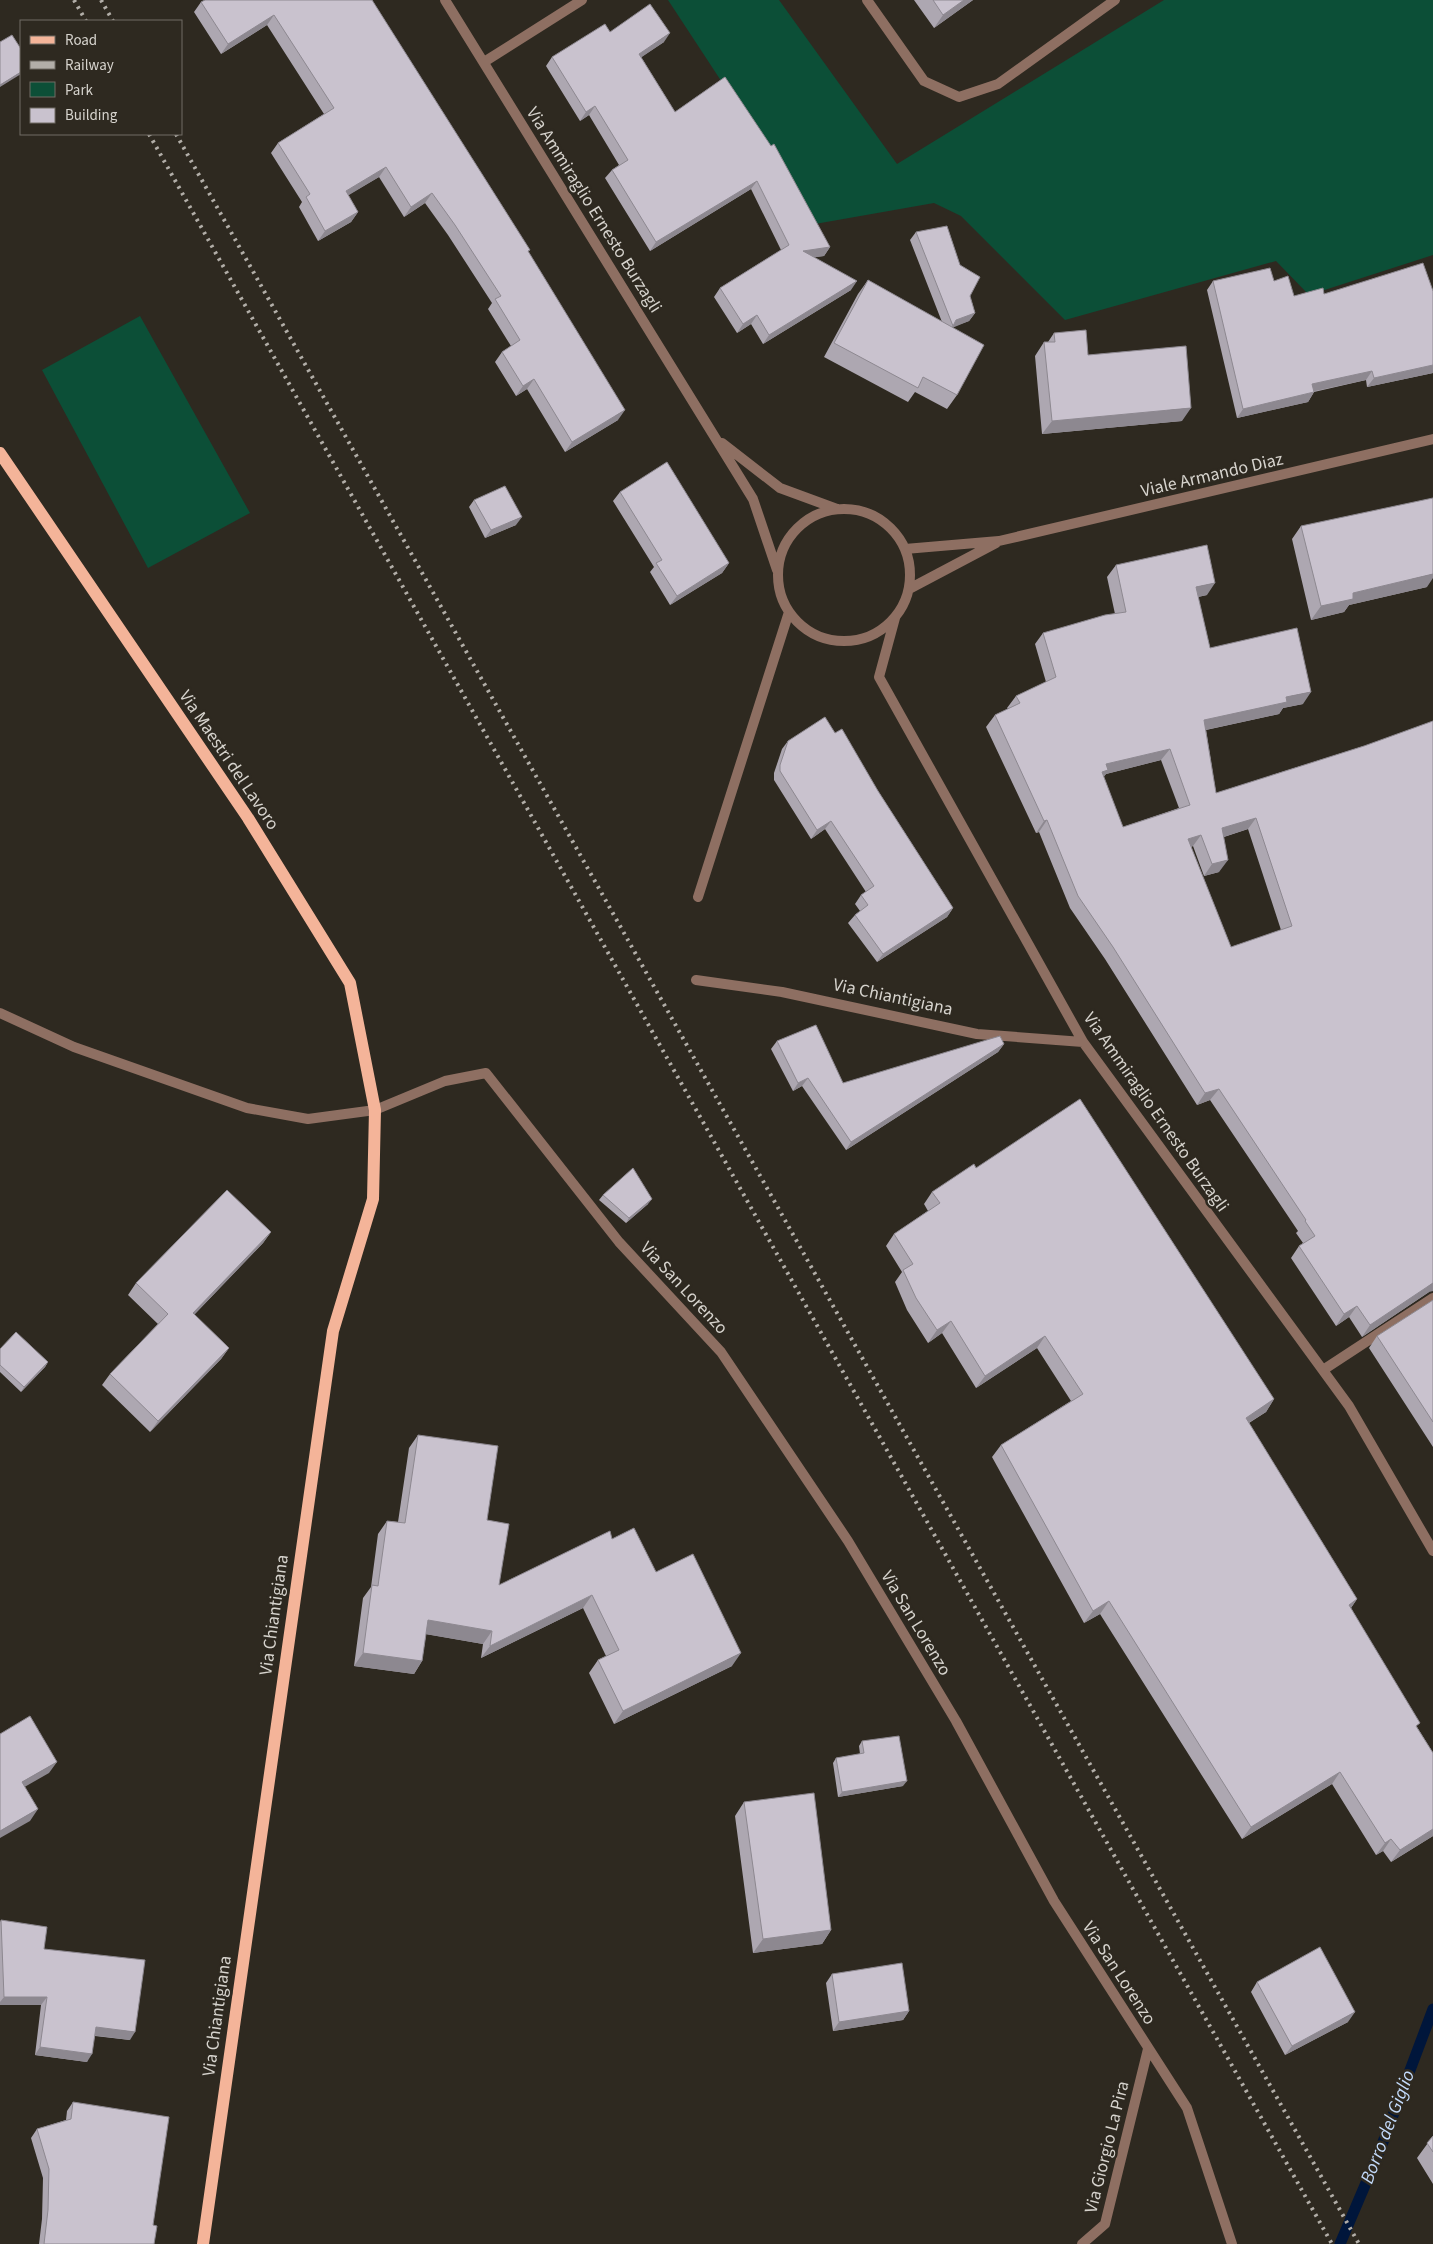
<svg xmlns="http://www.w3.org/2000/svg" width="1433" height="2244" font-family="'Source Sans 3',sans-serif">
  <rect width="100%" height="100%" fill="#2e2920"/>
  <path fill="#0c4f37" d="M668,0H779L897,164L1164,0H1433V255L1309,295L1276,261L1065,320L961,216L934,203L815,224Z
    M140,316L250,513L148,568L42,370Z"/>
  <g fill="none" stroke-linecap="round" stroke-linejoin="round">
    <path stroke="#00163b" stroke-width="11" d="M1340,2244L1380,2150L1433,2009"/>
    <path stroke="#8e6f62" stroke-width="10" d="M445,0L753,499L777,570
      M867,0L924,81L959,97L998,84L1115,0
      M484,62L582,0
      M722,443L780,488L837,509
      M778 575a66 66 0 1 1 132 0a66 66 0 1 1-132 0Z
      M905,549L999,541L1433,439
      M909,589L996,543
      M895,618L879,677L1083,1042L1349,1406L1433,1551
      M698,897L789,612
      M696,980L782,992L977,1034L1083,1042
      M0,1013L74,1047L247,1108L308,1119L375,1110L445,1081L486,1073L619,1242L721,1352L848,1541L956,1721L1054,1901L1187,2108L1232,2244
      M1323,1370L1433,1298
      M1082,2244L1105,2224L1148,2049"/>
    <path stroke="#f4b499" stroke-width="12" d="M0,453L248,818L350,983L375,1110L373,1199L333,1331L203,2244"/>
    <path stroke="#b2aea8" stroke-width="4" stroke-dasharray="2.5 5" stroke-linecap="butt" d="M74,0L86,21
      M101,0L113,21
      M149,134L1332,2244
      M176,134L1359,2244"/>
  </g>
  <path fill="#ada7b1" fill-rule="evenodd" d="M372,0L528,252L618,420L565,452L527,389L516,396L495,362L502,352L511,346L488,309L492,303L448,235L425,203L404,217L379,177L348,195L358,212L351,222L318,241L299,207L302,202L271,153L278,143L324,114L267,25L221,54L194,12L201,2Z
    M914,0H973L934,28Z
    M610,32L664,42L641,57L675,112L725,77L830,247L824,256L814,257L851,290L763,344L751,324L737,333L714,297L720,288L781,250L751,189L650,251L605,178L612,170L619,165L589,115L580,121L546,66L552,57Z
    M916,232L970,296L975,313L969,321L952,327L957,395L947,409L915,392L908,402L824,357L858,294L868,280L942,322L910,240Z
    M1213,281H1274L1294,296L1433,291V373L1367,387L1366,380L1314,392L1308,402L1237,418L1207,290Z
    M1054,333L1088,355L1182,421L1042,434L1035,356L1044,342H1048Z
    M620,492L729,563L722,573L670,605L650,572L654,567L613,501Z
    M474,500L516,525L485,538L469,507Z
    M1301,526L1427,587L1349,605L1344,612L1311,620L1292,539Z
    M1116,565L1207,595L1198,597L1210,648L1303,704L1283,708L1279,714L1206,730L1216,793L1364,746L1429,1292L1362,1337L1349,1317L1336,1326L1291,1258L1299,1246L1303,1243L1296,1233L1298,1231L1210,1100L1197,1105L1105,959L1070,908L1039,832L1036,833L986,727L995,715L1008,709L1007,708L1016,696L1046,682L1035,644L1043,633L1115,614L1107,577ZM1161,760L1179,808L1123,827L1103,777L1106,774ZM1248,829L1281,930L1231,947L1191,847L1193,846L1204,876L1219,872L1224,837Z
    M835,733L878,791L953,908L947,917L877,962L848,923L855,915L860,911L855,904L861,895L866,892L825,829L811,839L774,780V773L782,749L788,741Z
    M777,1041L843,1083L1004,1044L998,1052L846,1150L802,1086L793,1091L771,1049Z
    M976,1168L1274,1399L1266,1412L1249,1423L1357,1599L1351,1608L1417,1727L1433,1753V1836L1391,1862L1383,1851L1376,1855L1332,1784L1242,1839L1100,1614L1084,1623L992,1457L1001,1445L1071,1401L1037,1348L976,1388L942,1333L928,1343L907,1310L895,1282L902,1272L886,1246L894,1234L928,1211L924,1204L932,1192Z
    M603,1195L648,1204L626,1223L599,1200Z
    M271,1232L263,1243L194,1315L229,1348L221,1359L150,1432L102,1385L110,1374L158,1324L128,1295L136,1283Z
    M1433,1300V1447L1369,1348L1377,1336Z
    M0,1349L48,1362L45,1367L21,1392L0,1372Z
    M418,1435L487,1520L499,1585L612,1539L656,1572L732,1666L614,1724L589,1673L598,1660L606,1656L583,1608L481,1658L483,1644L426,1634L422,1661L414,1674L354,1666L363,1598L371,1587L378,1534L387,1521L398,1522L409,1448Z
    M862,1741L903,1786L838,1797L833,1763L836,1758L860,1754L859,1746Z
    M744,1802L831,1930L822,1944L753,1953L735,1816Z
    M1,1920L44,1949L130,2040L95,2036L87,2062L35,2055L41,2005H0V1922Z
    M832,1974L909,2011L903,2020L833,2031L826,1983Z
    M1257,1982L1348,2022L1285,2055L1251,1992Z
    M73,2102L153,2225L154,2244H39L42,2219L43,2178L31,2138L37,2129L66,2120L67,2111Z
    M1433,2136V2184L1417,2158Z"/>
  <path fill="#8d8890" d="M964,0H973L934,28L943,15Z
    M274,15L267,25L221,54L228,44Z
    M670,33L664,42L633,63L639,54Z
    M21,72V74L0,87V85Z
    M595,106L589,115L580,121L586,112Z
    M386,167L379,177L339,201L346,191Z
    M757,181L751,189L650,251L656,242Z
    M432,193L425,203L404,217L411,207Z
    M358,212L351,222L318,241L325,231Z
    M830,247L824,256L797,260L803,251Z
    M857,281L851,290L763,344L769,335Z
    M975,313L969,321L952,328L956,320Z
    M757,315L751,324L737,333L743,324Z
    M1433,365V373L1367,387L1374,378Z
    M1372,371L1366,380L1306,393L1312,384Z
    M534,379L527,389L516,396L523,386Z
    M1314,392L1308,402L1237,418L1243,409Z
    M1191,408L1182,421L1042,434L1052,421Z
    M625,410L618,420L565,452L572,442Z
    M522,517L516,525L485,538L491,530Z
    M729,563L722,573L670,605L677,596Z
    M1433,574V578L1427,587L1349,605L1344,612L1311,620L1321,606L1353,593Z
    M1215,583L1207,595L1188,599L1196,587Z
    M1311,692L1303,704L1283,708L1279,714L1196,732L1204,720L1286,697Z
    M1170,749L1161,760L1106,774L1100,782L1093,784L1106,764Z
    M1256,818L1248,829L1214,840L1222,828Z
    M1047,820L1039,832L1036,833L1044,821Z
    M831,821L825,829L811,839L817,830Z
    M1201,835L1193,846L1180,851L1188,839Z
    M1228,860L1219,872L1204,876L1212,864Z
    M953,908L947,917L877,962L883,954Z
    M1004,1044L998,1052L846,1150L851,1142Z
    M808,1078L802,1086L793,1091L798,1083Z
    M1219,1089L1210,1100L1197,1105L1205,1093Z
    M652,1199L648,1204L626,1223L629,1218Z
    M271,1232L263,1243L185,1324L193,1313Z
    M1433,1283V1291L1429,1292L1362,1337L1370,1325Z
    M1357,1306L1349,1317L1336,1326L1344,1314Z
    M951,1321L942,1333L928,1343L937,1330Z
    M1045,1336L1037,1348L976,1388L985,1376Z
    M229,1348L221,1359L150,1432L158,1421Z
    M48,1362L45,1367L21,1392L24,1387Z
    M1274,1399L1266,1412L1237,1430L1246,1418Z
    M592,1595L583,1608L481,1658L490,1646Z
    M1357,1599L1348,1612L1349,1605Z
    M1109,1601L1100,1614L1084,1623L1093,1611Z
    M428,1620L492,1631L483,1644L419,1633Z
    M363,1653L422,1661L414,1674L354,1666Z
    M741,1653L732,1666L614,1724L623,1711Z
    M57,1762L49,1773L14,1793L22,1782Z
    M1340,1772L1332,1784L1242,1839L1251,1827Z
    M907,1781L903,1786L838,1797L842,1792Z
    M38,1809L30,1821L0,1838V1831Z
    M1433,1829V1836L1391,1862L1400,1850Z
    M1391,1839L1383,1851L1376,1855L1385,1843Z
    M831,1930L822,1944L753,1953L763,1939Z
    M4,1997H47L41,2005H0V2002Z
    M909,2011L903,2020L833,2031L839,2022Z
    M1355,2012L1348,2022L1285,2055L1292,2046Z
    M96,2027L135,2032L130,2040L90,2035Z
    M40,2047L92,2054L87,2062L35,2055Z"/>
  <path fill="#c9c2ce" stroke="#8d8890" fill-rule="evenodd" d="M205,0H372L530,250L528,251L625,410L572,442L534,379L523,386L502,352L520,340L495,299L501,296L455,225L432,193L411,207L386,167L346,191L358,212L325,231L306,197L310,194L278,143L334,108L274,15L228,44L201,2Z
    M933,0H964L943,15Z
    M650,4L670,33L639,54L675,112L725,77L771,146L774,144L830,247L803,251L857,281L769,335L757,315L743,324L720,288L789,245L757,181L656,242L612,170L628,160L595,106L586,112L552,57L605,24L610,32Z
    M12,35L21,49V72L0,85V42Z
    M947,226L960,265L980,277L970,296L975,313L956,320L953,326L916,232Z
    M1423,263L1433,291V365L1374,378L1372,371L1312,384L1314,392L1243,409L1213,281L1270,268L1274,281L1288,276L1294,296L1323,288L1324,294Z
    M868,280L984,345L957,395L923,377L918,388L834,343Z
    M1086,330L1088,355L1186,346L1191,408L1052,421L1044,342H1055L1054,333Z
    M667,462L729,563L677,596L656,563L662,560L620,492Z
    M505,486L522,517L491,530L474,500Z
    M1433,498V574L1353,593V599L1321,606L1301,526Z
    M1207,545L1215,583L1196,587L1210,648L1297,628L1311,692L1286,697L1287,702L1204,720L1216,793L1364,746L1433,721V1283L1370,1325L1357,1306L1344,1314L1299,1246L1315,1236L1305,1221L1306,1220L1219,1089L1205,1093L1113,947L1078,896L1047,820L1044,821L995,715L1020,703L1016,696L1056,677L1043,633L1105,615L1126,612L1116,565ZM1170,749L1190,805L1123,827L1102,772L1108,770L1106,764ZM1256,818L1292,926L1231,947L1188,839L1201,835L1212,864L1228,860L1222,828Z
    M825,717L835,733L842,729L878,791L953,908L883,954L855,915L868,905L861,895L874,886L831,821L817,830L780,771V765L788,741Z
    M816,1025L843,1083L1000,1036L1004,1044L851,1142L808,1078L798,1083L777,1041Z
    M1080,1099L1274,1399L1246,1418L1357,1599L1349,1605L1420,1723L1416,1726L1433,1753V1829L1400,1850L1391,1839L1385,1843L1340,1772L1251,1827L1109,1601L1093,1611L1001,1445L1083,1394L1045,1336L985,1376L951,1321L937,1330L916,1298L903,1270L913,1264L894,1234L940,1203L932,1192L974,1164L976,1168Z
    M633,1168L652,1199L629,1218L603,1195Z
    M227,1190L271,1232L193,1313L229,1348L158,1421L110,1374L168,1314L136,1283Z
    M1433,1300V1422L1377,1336Z
    M16,1332L48,1362L24,1387L0,1365V1349Z
    M418,1435L498,1446L487,1520L509,1524L499,1585L610,1531L612,1539L634,1528L656,1572L693,1554L741,1653L623,1711L598,1660L619,1650L592,1595L490,1646L492,1631L428,1620L422,1661L363,1653L372,1585L378,1586L387,1521L405,1523Z
    M30,1716L57,1762L22,1782L38,1809L0,1831V1734Z
    M899,1736L907,1781L842,1792L836,1758L864,1753L862,1741Z
    M814,1793L831,1930L763,1939L744,1802Z
    M1,1920L47,1927L44,1949L145,1960L135,2032L96,2027L92,2054L40,2047L47,1997H4Z
    M1320,1947L1355,2012L1292,2046L1257,1982Z
    M902,1963L909,2011L839,2022L832,1974Z
    M73,2102L169,2117L153,2225L157,2226L154,2244H44L48,2210L49,2169L37,2129L71,2119Z
    M1433,2136V2152L1427,2143Z"/>
  <g text-anchor="middle" dominant-baseline="central" stroke-width="5" stroke-linejoin="round" paint-order="stroke">
    <g font-size="18" fill="#d6d3cd" stroke="#2e2920">
      <text transform="translate(594 210) rotate(58)">Via Ammiraglio Ernesto Burzagli</text>
      <text transform="translate(1212 475) rotate(-13)">Viale Armando Diaz</text>
      <text transform="translate(229 760) rotate(56)">Via Maestri del Lavoro</text>
      <text transform="translate(893 997) rotate(12)">Via Chiantigiana</text>
      <text transform="translate(1156 1112) rotate(55)">Via Ammiraglio Ernesto Burzagli</text>
      <text transform="translate(684 1288) rotate(47)">Via San Lorenzo</text>
      <text transform="translate(274 1615) rotate(-82)">Via Chiantigiana</text>
      <text transform="translate(916 1623) rotate(59)">Via San Lorenzo</text>
      <text transform="translate(1119 1973) rotate(57)">Via San Lorenzo</text>
      <text transform="translate(217 2016) rotate(-82)">Via Chiantigiana</text>
      <text transform="translate(1107 2147) rotate(-76)">Via Giorgio La Pira</text>
    </g>
    <g font-size="19" font-style="italic" fill="#c3dafa" stroke="#2e2920">
      <text transform="translate(1388 2127) rotate(-69)">Borro del Giglio</text>
    </g>
  </g>
  <rect x="20" y="20" width="162" height="115" fill="#2e2920" stroke="#716d65"/>
  <rect x="30" y="36" width="25" height="8" fill="#f4b499" stroke="#716d65"/>
  <text x="65" y="45" font-size="15" fill="#d6d3cd">Road</text>
  <rect x="30" y="61" width="25" height="8" fill="#b2aea8" stroke="#716d65"/>
  <text x="65" y="70" font-size="15" fill="#d6d3cd">Railway</text>
  <rect x="30" y="82" width="25" height="15" fill="#0c4f37" stroke="#716d65"/>
  <text x="65" y="95" font-size="15" fill="#d6d3cd">Park</text>
  <rect x="30" y="108" width="25" height="15" fill="#c9c2ce" stroke="#716d65"/>
  <text x="65" y="120" font-size="15" fill="#d6d3cd">Building</text>
</svg>
